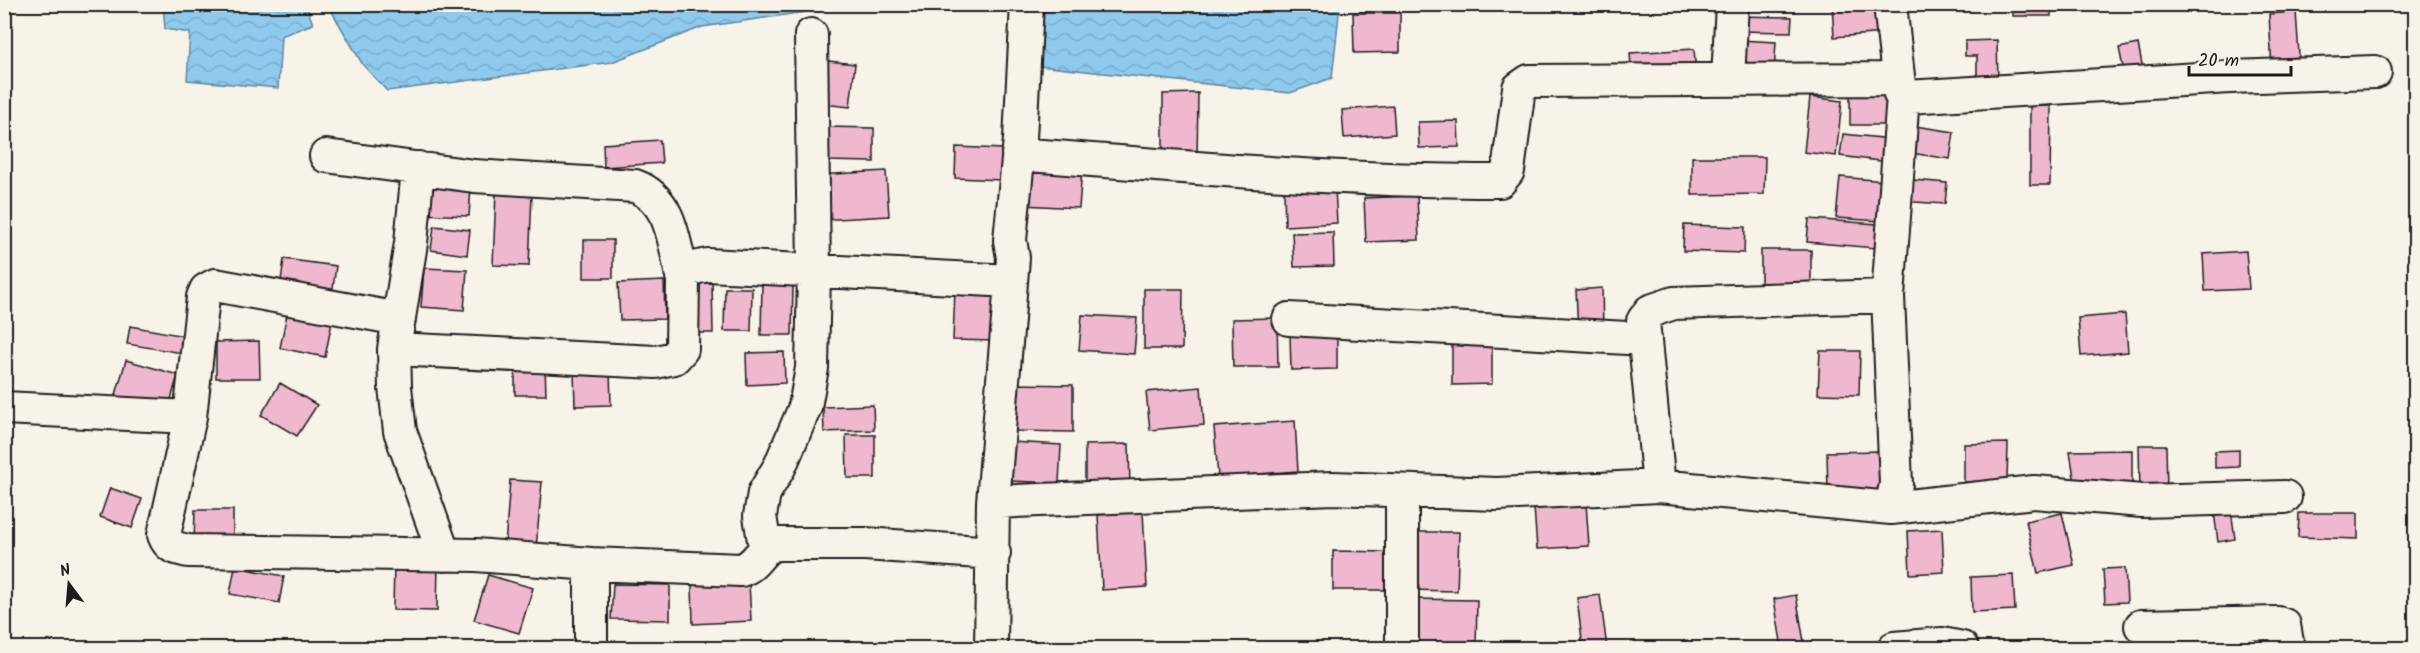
<svg xmlns="http://www.w3.org/2000/svg" width="2420" height="653" font-family="Kalam,sans-serif">
  <defs>
    <pattern id="water-waves" width="16" height="10" patternUnits="userSpaceOnUse" patternTransform="scale(1.5)"><rect width="16" height="10" fill="#8ecaee"/><path d="M0 5q4-4 8 0t8 0" fill="none" stroke="#7aadcc"/></pattern>
  </defs>
  <rect width="100%" height="100%" fill="#f7f3e8"/>
  <filter id="ink" filterUnits="userSpaceOnUse"><feTurbulence type="fractalNoise" baseFrequency=".0167" numOctaves="2"/><feDisplacementMap in="SourceGraphic" scale="12" xChannelSelector="R" yChannelSelector="G"/><feConvolveMatrix kernelMatrix="1 2 1 2 8 2 1 2 1" color-interpolation-filters="sRGB"/></filter>
  <g filter="url(#ink)">
    <path fill="url(#water-waves)" stroke="#60849a" stroke-width="1.5" d="M163,5H306L313,24L281,36L278,88L187,80L190,33L165,29Z
      M328,5H809L806,12L702,27L612,62L387,91L363,65Z
      M1034,5H1340L1332,78L1290,93L1039,66Z
      M2415,183H2416L2415,599L2413,598L2411,185Z"/>
    <path fill="#f0b8ce" stroke="#1c1c1c" stroke-width="1.5" d="M1832,4H1884L1886,33L1834,37Z
      M2013,4H2051V16H2013Z
      M2092,4H2118V8H2092Z
      M2296,12L2300,69L2272,70L2269,14Z
      M1353,13H1400V52L1354,53Z
      M1738,16L1792,17L1791,32L1738,31Z
      M1738,40L1776,42L1774,72L1736,70Z
      M1997,40L1998,83H1977V56H1965V41Z
      M2138,44L2145,79L2126,82L2119,48Z
      M1694,49L1696,74L1632,78L1630,53Z
      M828,61L855,64L850,107L823,104Z
      M1850,90H1888L1887,125H1850Z
      M1198,93L1197,161H1163V94Z
      M1810,97L1842,101L1836,156L1804,152Z
      M1393,106L1395,134L1344,138L1342,110Z
      M2030,106H2051L2050,185H2030Z
      M1458,121L1459,147L1419,148L1418,122Z
      M1908,125L1954,132L1950,159L1904,152Z
      M826,127L874,128V162L825,161Z
      M1843,134L1891,139L1888,162L1840,156Z
      M660,140L662,163L604,167L603,144Z
      M956,147L1003,149L1002,180L955,178Z
      M1692,157H1765L1764,194L1692,195Z
      M1025,166L1082,169L1079,208L1023,205Z
      M886,171L889,216L819,220L817,175Z
      M1840,177L1884,181L1880,221L1836,218Z
      M1901,179L1947,183L1945,204L1900,201Z
      M425,182L471,186L469,216L423,214Z
      M1335,188L1337,223L1285,226L1284,191Z
      M496,192L532,194L529,266L493,265Z
      M1417,196L1419,240L1366,242L1364,198Z
      M1809,219L1877,224L1875,248L1807,242Z
      M1684,225L1745,227L1744,253L1683,251Z
      M434,226L470,230L467,255L431,250Z
      M1333,232L1334,266L1294,267L1292,233Z
      M584,240H613V278H584Z
      M1761,250H1811V292L1761,293Z
      M2246,251L2249,289L2205,291L2203,254Z
      M284,259L336,266L332,296L280,288Z
      M424,268L467,270L464,310L421,307Z
      M664,281L665,319L620,320L618,283Z
      M712,283L713,333H686L685,284Z
      M762,284L793,285L792,335H761Z
      M725,288H752L751,331H724Z
      M1602,288L1603,329L1578,330L1576,290Z
      M955,289H998L996,341L953,340Z
      M1144,289H1183L1182,349H1144Z
      M287,314L332,322L325,357L280,348Z
      M2125,314L2128,352L2081,356L2078,318Z
      M1082,315L1137,318L1134,354L1079,350Z
      M1277,318L1278,367H1233L1232,319Z
      M130,326L190,337L188,354L127,344Z
      M1290,334H1337V369L1291,370Z
      M259,341L260,378H216V342Z
      M1452,345H1492V384L1452,385Z
      M1820,351H1860L1859,395L1818,394Z
      M784,352L785,383L747,385L746,353Z
      M126,360L178,375L167,413L115,398Z
      M545,365L546,395H515V366Z
      M610,370L611,405L575,406L574,371Z
      M280,383L317,405L297,436L261,415Z
      M1015,384L1073,385V432L1015,431Z
      M1201,387L1204,425L1150,430L1146,392Z
      M873,405L874,430L824,432L823,407Z
      M1295,421L1298,471L1218,477L1214,427Z
      M846,435H875V478H847Z
      M1011,442L1061,445L1059,483L1009,481Z
      M2008,443L2007,481L1964,482V444Z
      M1129,444L1130,491L1085,492V445Z
      M2139,445H2166L2167,493H2140Z
      M2132,450V495L2075,484L2070,451Z
      M2239,450V467L2215,468V451Z
      M1881,451V491L1828,492L1827,452Z
      M510,480L542,482L536,548L505,546Z
      M110,488L142,499L132,528L100,517Z
      M1586,503L1589,546L1537,549L1534,507Z
      M195,510H233V543H194Z
      M2231,510L2235,539L2218,542L2214,512Z
      M1143,512L1147,587L1102,590L1098,515Z
      M2062,513L2074,565L2038,573L2026,521Z
      M2299,513H2358V539L2298,537Z
      M1942,529L1944,572L1910,574L1908,531Z
      M1408,532H1459L1457,591L1407,590Z
      M1333,551L1391,552V590H1333Z
      M394,563H438L437,611L393,610Z
      M235,567L284,576L279,603L230,594Z
      M2125,568L2127,602L2105,603L2103,569Z
      M488,575L533,588L519,633L474,620Z
      M2013,575L2015,610L1972,612L1971,577Z
      M749,582L751,621L693,624L692,584Z
      M613,584L670,585V620L611,619Z
      M1600,595L1607,648H1583L1577,598Z
      M1796,595L1805,648H1782L1774,599Z
      M1408,599L1477,600L1476,648H1407Z
      M1379,645V648H1331Z"/>
    <g fill="none" stroke-linecap="round" stroke-linejoin="round">
      <g stroke="#1c1c1c" stroke-width="36">
        <path id="street" d="M1890,4L1900,94L1907,97L2230,77L2375,72
          M1728,79L1732,4
          M1903,96L1888,296L1896,484L1891,508L2034,492L2142,501L2285,497
          M1018,154C1179,167 1339,181 1500,181L1508,171L1519,88L1529,81L1896,79
          M326,156L474,176L635,186C673,200 674,245 683,280
          M418,168L411,243L394,349L395,387L400,431L444,555
          M399,319L215,285L206,290L203,297L190,417L164,535C169,548 175,548 188,551L476,555L591,564V648
          M1289,319L1645,339
          M394,349L656,362L674,358L682,349L683,280L689,269L708,265L1011,281
          M4,408L190,417
          M1659,486L1643,321L1650,311L1674,303L1888,296
          M993,502L1333,488L1497,494L1659,486L1891,508
          M765,547L760,516L764,493L780,466L805,407L812,368L814,272L811,35
          M591,564L741,570C759,565 760,545 779,544H865L994,553
          M2141,626L2278,623L2284,625L2288,648
          M991,648L993,502L1013,258L1010,240L1020,139L1027,4
          M1402,648V491
          M1894,648L1942,644L1962,648"/>
      </g>
      <use href="#street" stroke="#f7f3e8" stroke-width="32"/>
    </g>
  </g>
  <rect width="2420" height="653" fill="none" stroke="#f7f3e8" stroke-width="24"/>
  <rect x="12" y="12" width="2396" height="629" fill="none" stroke="#1c1c1c" stroke-width="2" filter="url(#ink)"/>
  <g transform="translate(69 584) rotate(344)" stroke="#f7f3e8" stroke-width="4.5" paint-order="stroke">
  <path d="M0-4.5L10 22L0 15L-10 22Z" fill="#1c1c1c"/>
  <text y="-9" font-size="16" font-weight="bold" text-anchor="middle" fill="#1c1c1c">N</text>
  </g>
  <path d="M2189 66v9h102v-9" fill="none" stroke="#1c1c1c" stroke-width="3"/>
  <text x="2198" y="66" font-size="18" fill="#1c1c1c" stroke="#f7f3e8" stroke-width="4.5" paint-order="stroke">20 m</text>
</svg>
